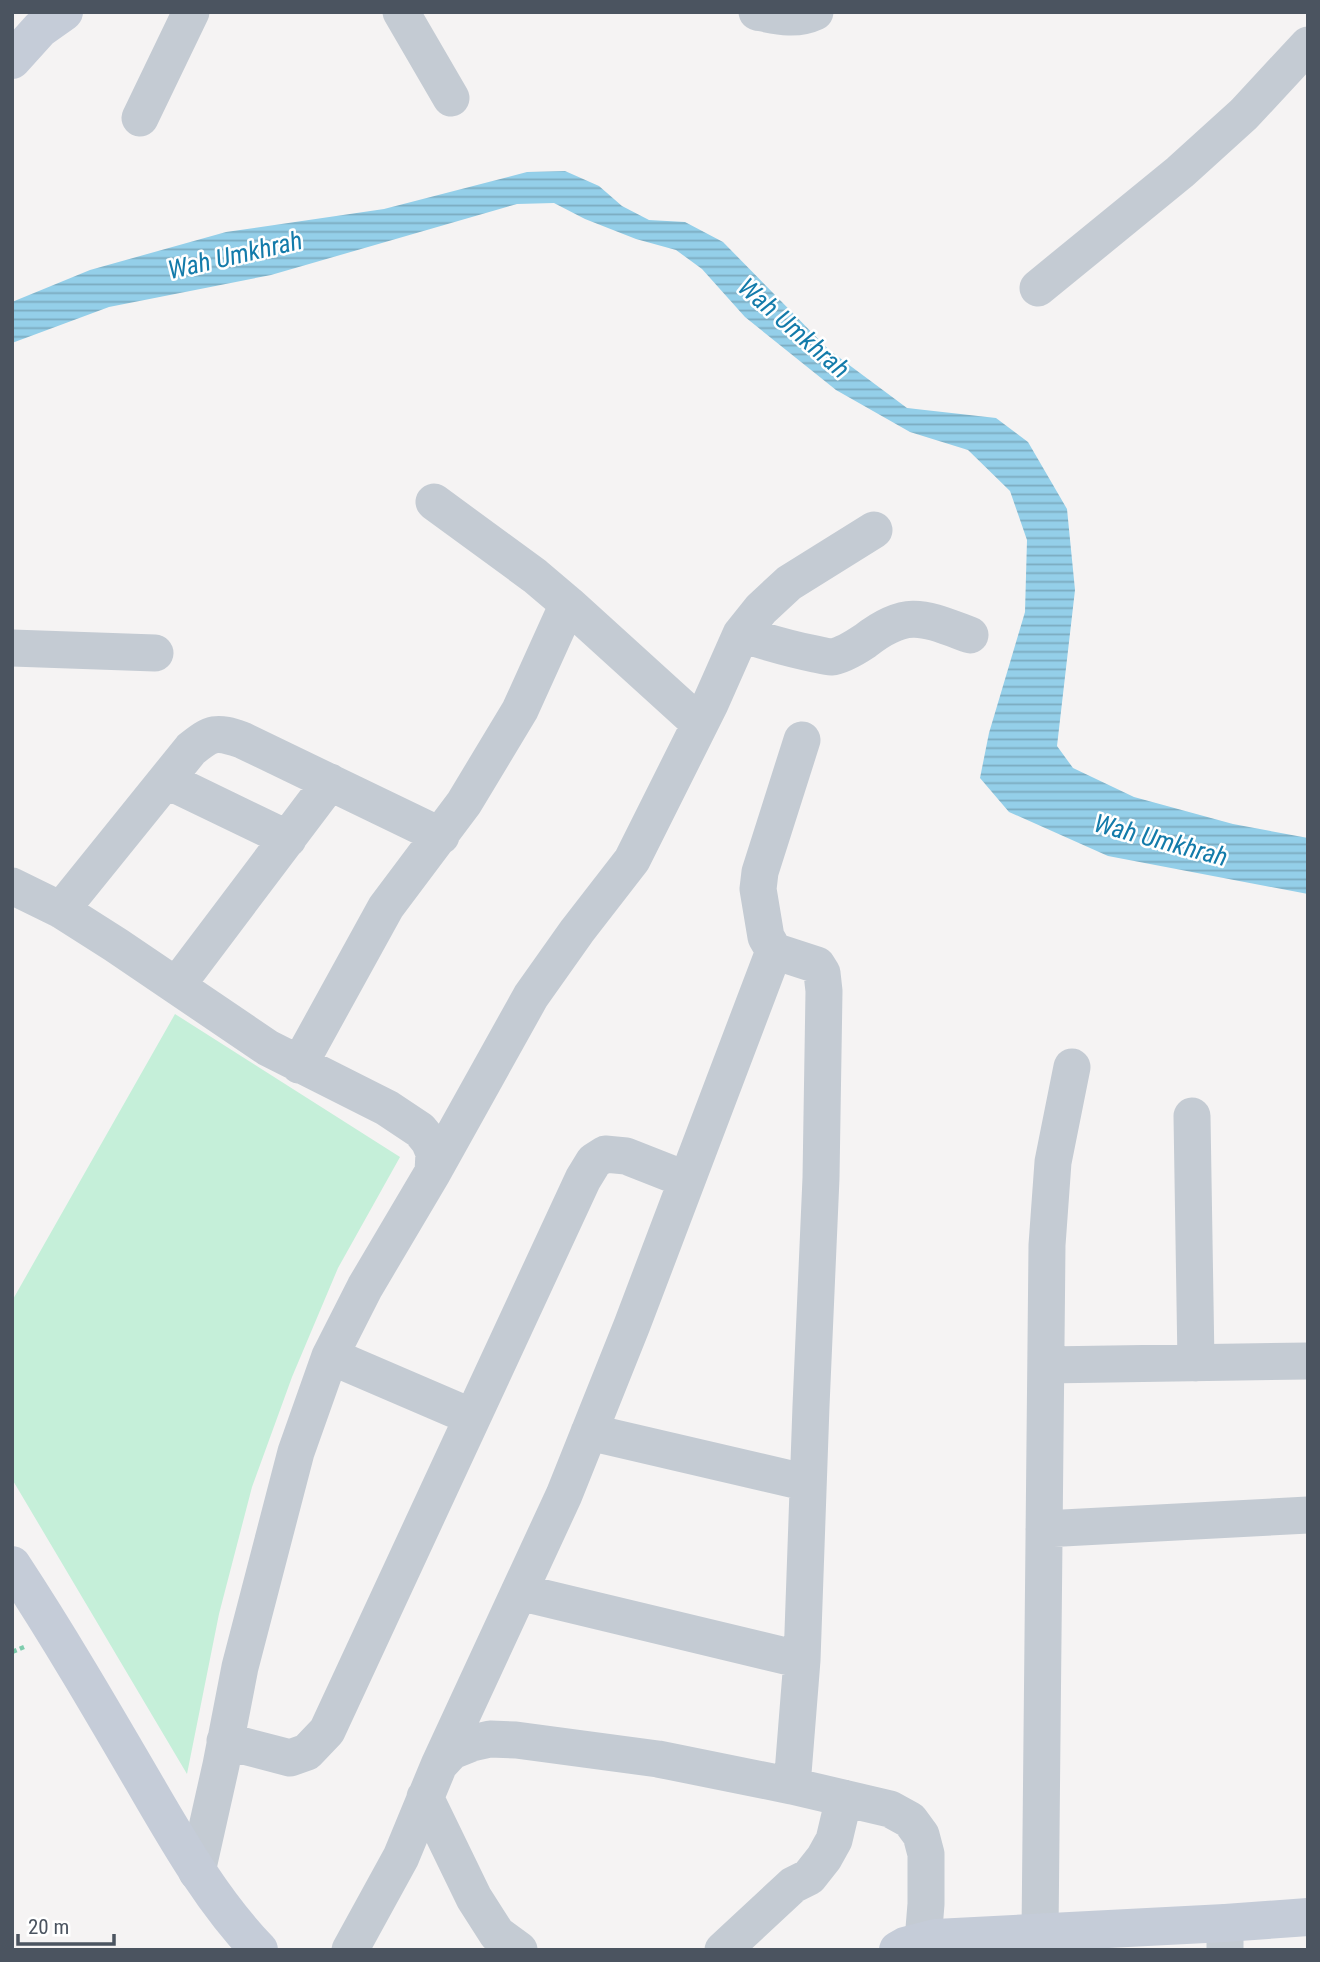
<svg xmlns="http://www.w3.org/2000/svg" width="1320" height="1962" font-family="'Roboto Condensed',sans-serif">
  <defs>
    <pattern id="water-rules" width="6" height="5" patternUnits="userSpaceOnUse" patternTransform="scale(1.75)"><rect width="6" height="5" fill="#94cfe9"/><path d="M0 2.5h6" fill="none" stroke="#7babc0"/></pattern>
  </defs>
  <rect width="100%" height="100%" fill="#f5f3f3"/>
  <path fill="#c5efd9" d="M175,1014L400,1157L338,1268L292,1377L252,1487L219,1614L187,1774L12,1479V1301Z"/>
  <path fill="url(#water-rules)" d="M565,171L599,186L622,206L649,220L685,222L723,242L829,350L907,408L996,418L1028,442L1067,509L1075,590L1057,746L1073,768L1134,797L1233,824L1308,838V894L1108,856L1009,812L980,778L989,733L1025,612L1027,540L1010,491L968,450L910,432L836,390L745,317L702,269L676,250L636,239L585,219L554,203L517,204L271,275L109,307L12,343V302L90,270L226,232L384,209L527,172Z"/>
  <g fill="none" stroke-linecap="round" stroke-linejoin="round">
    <path stroke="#7eccad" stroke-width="4.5" stroke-dasharray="5 3.5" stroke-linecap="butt" d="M12,1652L24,1647"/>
    <path stroke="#c4cbd3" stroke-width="37" d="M401,12L451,98
      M757,12C777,16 796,21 815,12
      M140,118L191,12
      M1038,288L1180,172L1244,114L1308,45
      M434,502L535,576L568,604L699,723
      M741,634C766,642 790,649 815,654C820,655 826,657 831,657C842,656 856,647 865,641C907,608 924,618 970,635
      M12,648L155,653
      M166,780L288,839
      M12,886L61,910L116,945L268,1048L387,1108L420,1130L429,1141L434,1153L433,1172L365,1287L330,1356L296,1452L240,1667L221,1765L197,1872
      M61,910L191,749C212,732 216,731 242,740L441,836
      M177,985L330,782
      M299,1065L386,907L464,803L520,710L568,604
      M1192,1116L1196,1363
      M433,1172L531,996L577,931L632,860L710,704L741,634L761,609L789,583L874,530
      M330,1356L472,1417
      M1046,1365L1308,1361
      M589,1432L808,1483
      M1044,1529L1308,1515
      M519,1592L802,1660
      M225,1741L290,1758L307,1752L327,1731L583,1179L594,1161L605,1154L626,1156L687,1180
      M439,1765L564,1495L632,1325L774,951
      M792,1786L802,1660L811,1406L821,1178L824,991L822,973L817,965L774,951L766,937L758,889L760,872L802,740
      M425,1797L474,1898L497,1934L519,1950
      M1040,1933L1047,1245L1053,1162L1072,1067
      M350,1950L401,1857L439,1765L452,1751L472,1743L490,1739L516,1740L658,1759L792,1786L890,1809L910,1820L921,1835L926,1854V1904L923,1941
      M723,1950L793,1885L809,1877L824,1858L834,1840L844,1798
      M1225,1950V1923"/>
    <path stroke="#c5ccd8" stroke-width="38" d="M12,60L40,29L64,12
      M12,1565C58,1635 100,1707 142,1779C177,1839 211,1900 259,1950
      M898,1950L905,1946L936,1938L1225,1923L1308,1917"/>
  </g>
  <g text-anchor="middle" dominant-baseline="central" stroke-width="5" stroke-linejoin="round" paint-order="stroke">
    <g font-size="26" font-style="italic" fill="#137baa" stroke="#fff">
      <text transform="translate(235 255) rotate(-13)">Wah Umkhrah</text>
      <text transform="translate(794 328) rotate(41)">Wah Umkhrah</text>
      <text transform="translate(1161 840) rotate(15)">Wah Umkhrah</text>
    </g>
  </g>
  <rect width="1320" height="1962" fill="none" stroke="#4b5460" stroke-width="28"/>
  <path d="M18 1934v10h96v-10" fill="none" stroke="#4b5460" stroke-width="3.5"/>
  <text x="28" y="1934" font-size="21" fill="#4b5460" stroke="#ffffff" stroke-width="5" paint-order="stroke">20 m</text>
</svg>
